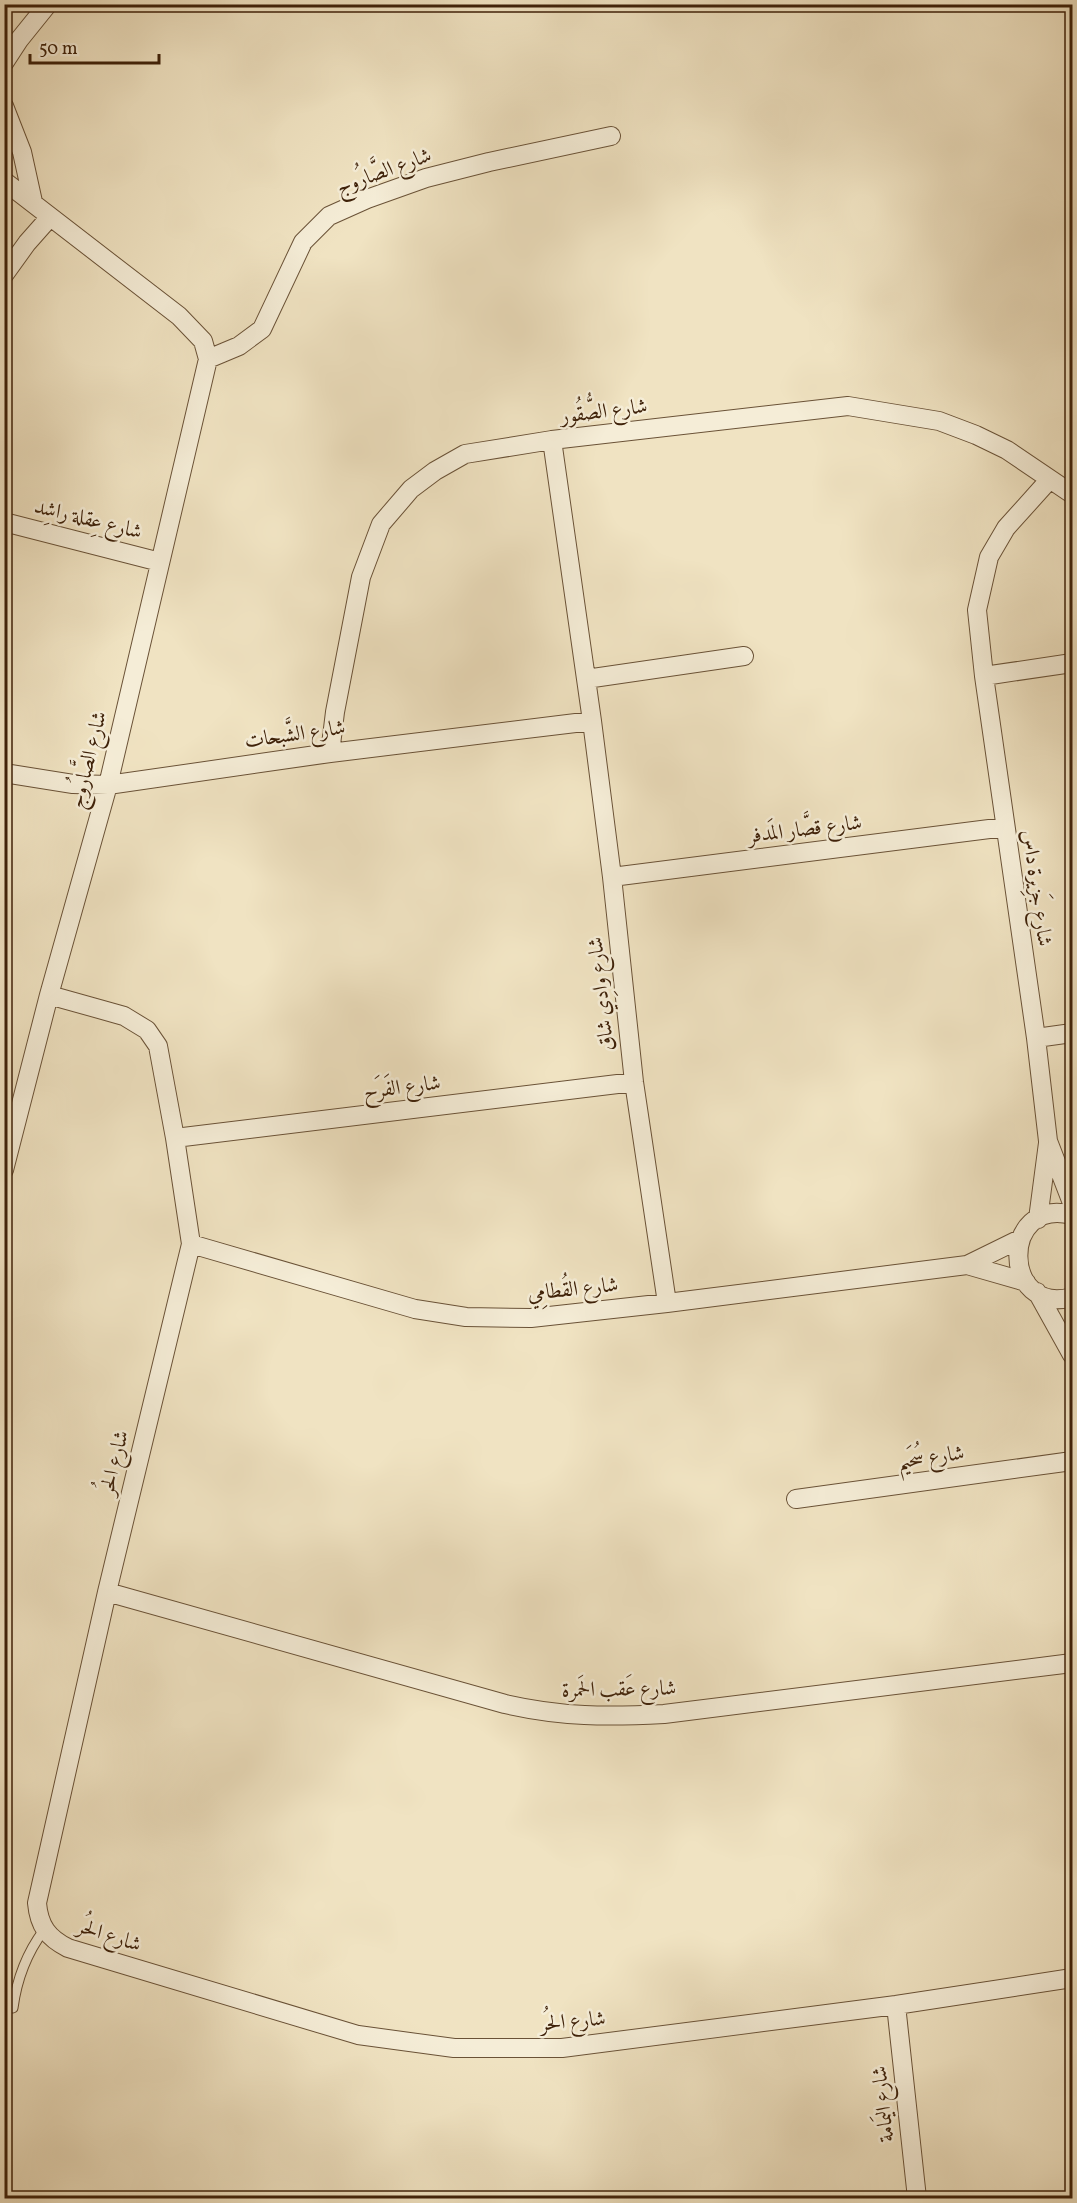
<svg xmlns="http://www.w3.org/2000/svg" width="1077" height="2203" font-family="Vollkorn,Amiri,serif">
  <rect width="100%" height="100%" fill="#f0e3c2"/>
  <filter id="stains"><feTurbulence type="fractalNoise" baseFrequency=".00333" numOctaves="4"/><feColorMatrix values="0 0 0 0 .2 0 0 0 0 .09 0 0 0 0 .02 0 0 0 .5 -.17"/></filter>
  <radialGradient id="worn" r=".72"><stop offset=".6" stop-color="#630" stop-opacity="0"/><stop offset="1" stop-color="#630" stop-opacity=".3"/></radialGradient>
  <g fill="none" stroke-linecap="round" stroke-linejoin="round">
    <g stroke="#6a5237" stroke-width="11">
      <path id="service" d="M13,2008C17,1978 26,1954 44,1930"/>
    </g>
    <g stroke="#6a5237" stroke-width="20">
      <path id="minor" d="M4,63L19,40L48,4
        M4,106L22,152L33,202
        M4,181L179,316L203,341L208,359L108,785L49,995L4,1170
        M4,275L27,243L50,217
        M208,359L239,346L262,329L303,242L329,216L367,199L426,178L489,162L611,136
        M552,440L592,721L612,877L634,1082L667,1303
        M1050,479L1006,528L989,557L977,610L984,676L1036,1038L1048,1141L1072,1203
        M4,522L160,562
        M984,676L1072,663
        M586,679L744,656
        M330,753L335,712L361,577L381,524L411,489L435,471L465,454L552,440L848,406L939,421L976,435L1007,450L1072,494
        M4,773L73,784L108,785L330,753L592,721
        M612,877L1005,827
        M49,995L124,1016L147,1030L158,1046L175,1138L191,1244L107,1592L37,1903C39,1926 48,1938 68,1948L358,2035L454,2048H562L896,2005L1072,1978
        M1036,1038L1072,1033
        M175,1138L634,1082
        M1072,1215C999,1196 1002,1317 1072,1297
        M1038,1219L1048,1143
        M191,1244L415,1309L466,1317L531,1318L667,1303L967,1265L1020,1239
        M967,1265L1026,1282
        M1037,1292L1072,1355
        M796,1499L1072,1461
        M107,1592L505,1704C562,1717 607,1717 664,1714L1072,1663
        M896,2005L917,2198"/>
    </g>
    <use href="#service" stroke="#f5edd7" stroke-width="9"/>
    <use href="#minor" stroke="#f5edd7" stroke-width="18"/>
  </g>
  <g text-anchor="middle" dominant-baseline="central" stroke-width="5" stroke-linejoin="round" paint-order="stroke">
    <g font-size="21" fill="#3e2109" stroke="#f5edd7">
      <text transform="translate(384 172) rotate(-20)">شارع الصَّارُوج</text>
      <text transform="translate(604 412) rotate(-7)">شارع الصُّقُور</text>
      <text transform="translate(88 520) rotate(14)">شارع عِقلة راشِد</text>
      <text transform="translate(295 735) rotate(-8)">شارع الشَّبحات</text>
      <text transform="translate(89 760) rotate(-76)">شارع الصَّارُوج</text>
      <text transform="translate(805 830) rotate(-7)">شارع قصَّار المَدفر</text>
      <text transform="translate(1036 888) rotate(82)">شارع جَزِيرة داس</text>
      <text transform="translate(602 994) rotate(-96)">شارع وادِي شاق</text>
      <text transform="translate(402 1088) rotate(-7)">شارع الفَرَح</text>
      <text transform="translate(573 1290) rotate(-6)">شارع القُطامِي</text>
      <text transform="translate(931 1458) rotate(-8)">شارع سُحَيم</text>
      <text transform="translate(115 1463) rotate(-76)">شارع الحُر</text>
      <text transform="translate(619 1690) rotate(-1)">شارع عَقب الحَمرة</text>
      <text transform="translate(109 1936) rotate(18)">شارع الحُر</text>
      <text transform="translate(573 2022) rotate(-5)">شارع الحُر</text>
      <text transform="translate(884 2104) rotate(-96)">شارع اليَمامة</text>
    </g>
  </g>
  <rect width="1077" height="2203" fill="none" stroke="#f0e3c2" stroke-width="24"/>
  <rect x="6" y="6" width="1065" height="2191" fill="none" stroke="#3e2109" stroke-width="3"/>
  <rect x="12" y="12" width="1053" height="2179" fill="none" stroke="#3e2109" stroke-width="1.5"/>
  <path d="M30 54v9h129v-9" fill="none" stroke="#3e2109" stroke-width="3"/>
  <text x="39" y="54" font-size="18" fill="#3e2109" stroke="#f5edd7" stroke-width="4.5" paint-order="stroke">50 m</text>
  <rect width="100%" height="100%" filter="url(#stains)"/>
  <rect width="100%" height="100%" fill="url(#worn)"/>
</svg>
